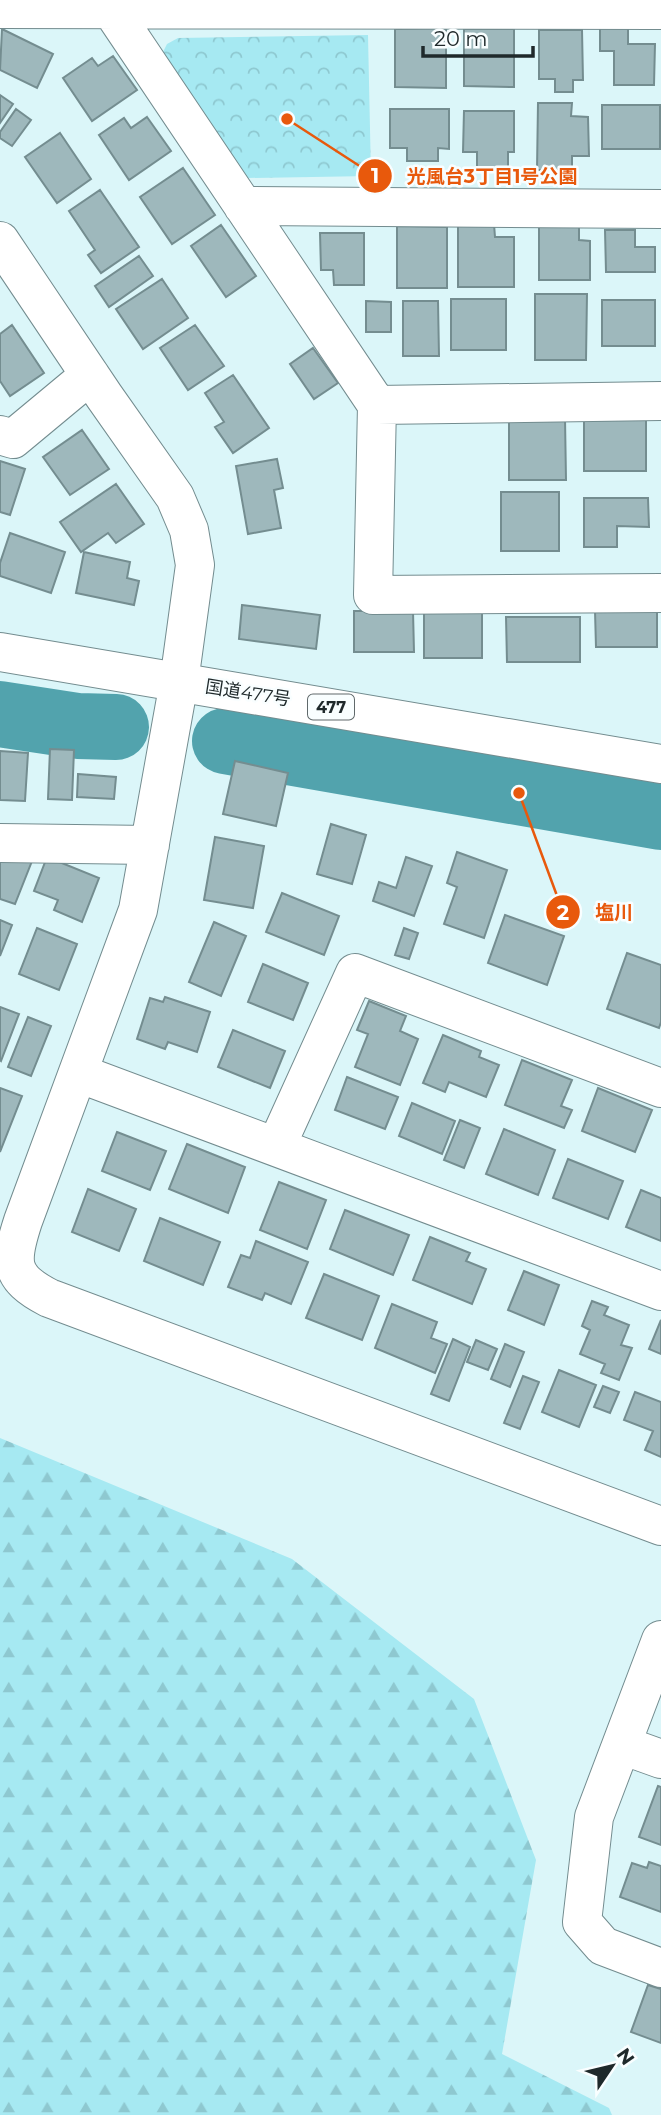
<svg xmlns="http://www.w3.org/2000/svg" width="661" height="2115" font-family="Montserrat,'Noto Sans JP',sans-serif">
  <defs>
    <pattern id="forest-firs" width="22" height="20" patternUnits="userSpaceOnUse" patternTransform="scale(1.75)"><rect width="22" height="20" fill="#a6e9f2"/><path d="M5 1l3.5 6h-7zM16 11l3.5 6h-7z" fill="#8ec8d0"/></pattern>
    <pattern id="park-crowns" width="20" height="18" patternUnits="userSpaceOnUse" patternTransform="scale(1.75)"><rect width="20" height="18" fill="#a6e9f2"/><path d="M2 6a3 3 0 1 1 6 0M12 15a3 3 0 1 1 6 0" fill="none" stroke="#8ec8d0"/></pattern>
  </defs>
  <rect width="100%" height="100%" fill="#dbf6f9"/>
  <path fill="url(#forest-firs)" d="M0,1438L292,1559L474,1699L536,1860L502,2054L609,2108L612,2115H0Z"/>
  <path fill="url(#park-crowns)" d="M368,35L371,176L248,178L161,56L167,44L178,38Z"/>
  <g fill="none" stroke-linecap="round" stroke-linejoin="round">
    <path stroke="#52a3ad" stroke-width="66" d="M0,714L78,726L116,727
      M225,741L661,817"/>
  </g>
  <path fill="#9eb8bc" stroke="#748d90" stroke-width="2" d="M600,25H628V44H655L654,85H614V51H600Z
    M446,28V88L395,87V29Z
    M2,29L53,54L37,88L0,70Z
    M464,29H514V87L464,86Z
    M539,30H582L583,80H573V92H555V79H539Z
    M113,56L137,90L92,121L63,78L92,58L98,66Z
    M0,95L13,104L0,123Z
    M538,103H572L571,116L588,117L589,156H572V170H537Z
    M602,105H660V149H602Z
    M16,109L31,120L12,146L0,138V132Z
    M390,109H449V149L438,148V161H407V148H390Z
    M464,111H514V152H508V171H477V152H463Z
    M147,117L171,151L129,180L99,135L124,118L131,128Z
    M60,133L91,179L57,203L25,157Z
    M183,168L215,215L172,244L140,197Z
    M100,190L139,247L101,273L88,255L95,250L69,211Z
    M539,218H579V240L590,241V280H539Z
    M458,224H494L495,237H514V287H458Z
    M221,225L256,276L226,297L191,246Z
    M397,226L447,227V288H397Z
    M605,230H635V247H655V272H606Z
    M320,233H364V285H334L333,270H321Z
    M139,256L153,276L109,307L95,286Z
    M162,279L188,318L143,349L116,309Z
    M535,294H587L586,360H535Z
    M451,299H506V350H451Z
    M602,300H655V346H602Z
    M366,301L391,302V332H366Z
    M403,301H438L439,356H403Z
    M12,325L44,373L10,396L0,381V334Z
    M195,325L224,366L188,390L160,348Z
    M313,348L338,383L314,399L290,364Z
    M233,375L269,428L233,453L215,427L224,422L205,393Z
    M509,418H565L566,480H509Z
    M584,419H646V471H584Z
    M82,430L109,469L70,495L43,457Z
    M277,459L283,488L274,490L281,528L248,534L236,466Z
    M0,461L25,469L10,515L0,512Z
    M116,484L144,524L116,543L108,533L81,552L60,522Z
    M501,492H559V551H501Z
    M584,498H648L649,527L617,526V547H584Z
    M10,533L65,552L51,593L0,576V563Z
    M84,552L130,562L127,578L139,581L134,605L76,593Z
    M242,605L320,615L316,649L239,639Z
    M424,610L482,611V658H424Z
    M354,611H413L414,652H354Z
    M595,611H657V647H596Z
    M506,617H580V662H507Z
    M50,749L74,750L72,800L48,799Z
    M0,751L28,753L25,801L0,800Z
    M235,761L288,773L276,826L223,814Z
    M78,774L116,777L114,799L77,797Z
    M331,824L366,835L352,884L317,874Z
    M215,837L264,846L253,908L204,900Z
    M0,848L32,861L15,904L0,899Z
    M457,852L507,870L484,938L444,924L457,887L447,883Z
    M47,857L99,878L82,922L54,910L58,900L34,891Z
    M406,857L432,866L414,916L373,901L379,882L396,888Z
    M282,893L339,916L324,955L266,932Z
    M505,915L564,936L547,985L488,963Z
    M0,920L12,925L0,956Z
    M214,922L246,936L221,996L189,982Z
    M37,928L77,944L59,990L19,974Z
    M404,928L418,933L409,959L395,955Z
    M627,953L661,965V1022L659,1028L607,1009Z
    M263,964L308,983L293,1020L248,1002Z
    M165,997L210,1012L197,1052L168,1042L165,1049L137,1039L150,998L163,1002Z
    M369,1001L406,1016L400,1031L418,1039L400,1085L355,1067L368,1034L357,1030Z
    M0,1007L19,1014L1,1061L0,1060Z
    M28,1017L51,1026L31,1076L8,1067Z
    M233,1030L285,1051L270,1088L218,1067Z
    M443,1035L481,1051L479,1057L499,1065L486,1097L449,1082L445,1092L423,1083Z
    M522,1060L572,1080L561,1106L572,1110L564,1128L505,1105Z
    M347,1077L398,1097L385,1129L335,1110Z
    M0,1088L22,1096L0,1152Z
    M598,1088L652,1110L635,1152L582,1131Z
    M412,1103L455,1121L442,1154L399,1136Z
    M460,1120L480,1128L464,1168L444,1160Z
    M504,1129L555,1150L538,1195L486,1174Z
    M117,1132L166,1151L150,1190L102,1171Z
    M187,1144L245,1167L228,1213L169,1189Z
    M568,1159L623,1181L608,1219L553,1198Z
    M279,1182L326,1200L307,1249L260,1230Z
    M88,1189L136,1209L119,1251L72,1232Z
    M641,1190L661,1198V1241L626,1227Z
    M345,1210L409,1235L393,1275L330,1249Z
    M160,1218L220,1242L203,1285L144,1261Z
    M430,1237L470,1253L466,1261L486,1269L472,1304L413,1280Z
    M256,1241L308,1262L291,1304L265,1293L262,1300L228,1287L241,1255L250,1258Z
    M524,1271L559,1285L544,1325L508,1310Z
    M324,1274L379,1296L362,1340L306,1318Z
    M592,1301L608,1307L604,1315L629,1325L621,1345L632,1348L619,1380L601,1373L605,1364L580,1354L590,1330L582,1326Z
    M392,1304L437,1322L431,1338L447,1344L435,1373L375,1348Z
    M661,1320V1354L649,1349Z
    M453,1339L470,1347L449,1401L431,1394Z
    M476,1340L497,1349L488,1370L467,1362Z
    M505,1344L524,1352L510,1387L491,1379Z
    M559,1370L596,1385L579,1427L542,1412Z
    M523,1376L539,1382L520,1429L504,1423Z
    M603,1386L619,1392L610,1413L594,1407Z
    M635,1392L661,1402V1457L645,1450L653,1431L624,1420Z
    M658,1786L661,1787V1845L639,1837Z
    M649,1862L661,1866V1912L620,1897L632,1863L647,1868Z
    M648,1985L661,1989V2043L631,2032Z"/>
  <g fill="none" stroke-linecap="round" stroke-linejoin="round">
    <g stroke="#738c8f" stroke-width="40">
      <path id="minor" d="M0,9L661,10
        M111,9L377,405L373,595L661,593
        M243,206L661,209
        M0,241L104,396L175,497L189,530L195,565L179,682L138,910L23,1221C10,1261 8,1277 49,1298L661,1526
        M377,405L661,401
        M0,435L13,439L90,375
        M0,843L150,845
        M78,1073L661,1291
        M276,1147L355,973L661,1088
        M661,1640L594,1817L582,1922L603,1946L661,1968
        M622,1745L661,1759"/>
    </g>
    <g stroke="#738c8f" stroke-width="40">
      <path id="highway" d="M0,652L661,764"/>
    </g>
    <use href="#minor" stroke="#fff" stroke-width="38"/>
    <use href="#highway" stroke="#fff" stroke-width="38"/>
  </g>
  <g text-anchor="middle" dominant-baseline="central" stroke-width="5" stroke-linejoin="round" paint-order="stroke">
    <rect fill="#f9feff" stroke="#60696b" stroke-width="2" x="308" y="694.5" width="46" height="25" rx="5"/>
    <g font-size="16" font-weight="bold" fill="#1f292b">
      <text x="331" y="707">477</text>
    </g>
    <g font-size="18" fill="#1f292b" stroke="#f9feff">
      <text transform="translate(248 693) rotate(9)">国道477号</text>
    </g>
  </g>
  <path fill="none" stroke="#e8590c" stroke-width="2.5" d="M287 119L375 176M519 793L563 912"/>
  <g fill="#e8590c" stroke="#f9feff" stroke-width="2.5">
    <circle cx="287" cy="119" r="7"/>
    <circle cx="519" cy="793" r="7"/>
    <circle cx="375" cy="176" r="18"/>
    <circle cx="563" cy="912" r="18"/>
  </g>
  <g font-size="21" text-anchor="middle" font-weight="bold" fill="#fff">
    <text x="375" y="183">1</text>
    <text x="563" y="920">2</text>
  </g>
  <g font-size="19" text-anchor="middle" font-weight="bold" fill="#e8590c" stroke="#f9feff" stroke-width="5" stroke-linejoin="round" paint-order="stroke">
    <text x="492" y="183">光風台3丁目1号公園</text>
    <text x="614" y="919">塩川</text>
  </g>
  <g transform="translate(612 2066) rotate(55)" stroke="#f9feff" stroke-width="5" paint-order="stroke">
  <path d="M0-5L12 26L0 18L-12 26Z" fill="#1f292b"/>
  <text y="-10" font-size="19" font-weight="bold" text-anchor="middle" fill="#1f292b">N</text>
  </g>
  <path d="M423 46v10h110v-10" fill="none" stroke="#1f292b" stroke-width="3.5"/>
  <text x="434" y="46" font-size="21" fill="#1f292b" stroke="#f9feff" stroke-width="5" paint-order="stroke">20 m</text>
</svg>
